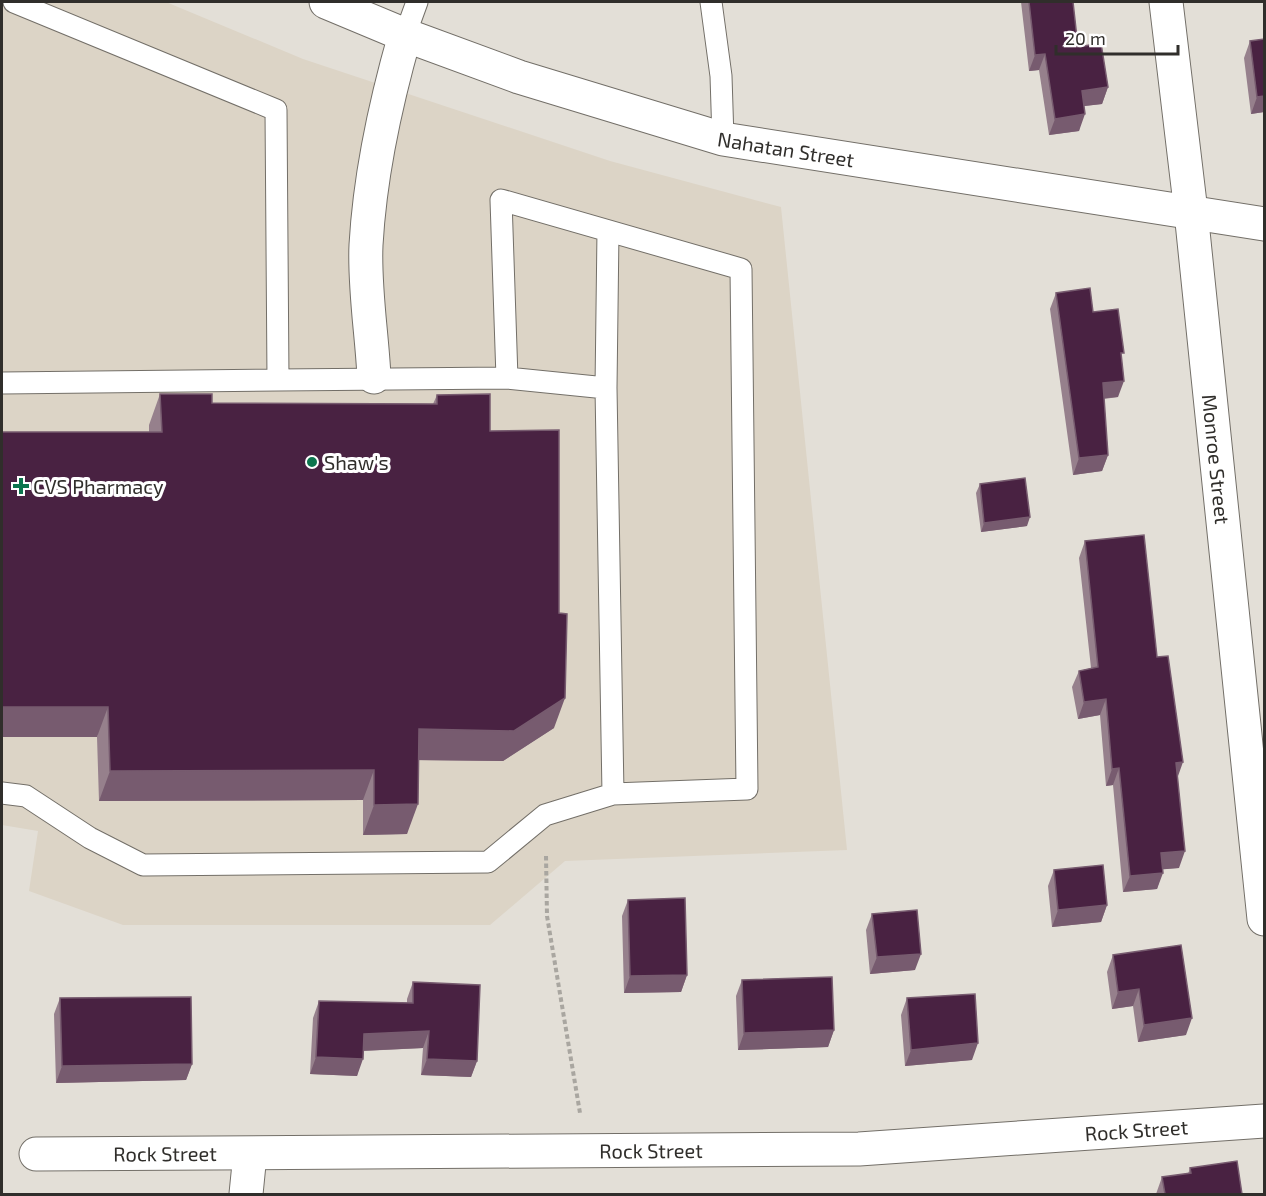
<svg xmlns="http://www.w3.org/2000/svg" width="1266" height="1196" font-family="'Exo 2',sans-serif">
  <rect width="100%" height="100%" fill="#e3dfd7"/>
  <path fill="#dcd4c6" d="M2,2H166L303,59L610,161L781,207L847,850L565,861L490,925H123L29,891L38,831L2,825Z"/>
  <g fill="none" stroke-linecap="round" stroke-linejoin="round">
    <g stroke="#736f68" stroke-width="23">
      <path id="service" d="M14,2L276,110L278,380L507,378L606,388L613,794L747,789L741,269L501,200L507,378
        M711,2L721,76L723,139
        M405,35L417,2
        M2,383L278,380
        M606,388L608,231
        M2,793L26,796L90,838L143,865L488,862L545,815L613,794"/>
    </g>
    <g stroke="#736f68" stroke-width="35">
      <g id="minor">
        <path id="s1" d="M1166,2L1191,212L1264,919"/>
        <path d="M374,377C372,334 364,288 366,245C370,173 385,105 405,35"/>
        <path id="s2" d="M36,1154L859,1149L1264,1121"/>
        <path d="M246,1194L250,1154"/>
      </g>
    </g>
    <g stroke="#736f68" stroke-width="35">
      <g id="secondary">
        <path id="s3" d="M326,2L405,35L519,77L723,139L1264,224"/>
      </g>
    </g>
    <path stroke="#a9a6a0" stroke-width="4" stroke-dasharray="4.5 3" stroke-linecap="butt" d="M546,856L547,916L580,1113"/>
    <use href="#service" stroke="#fff" stroke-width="21"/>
    <use href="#minor" stroke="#fff" stroke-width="33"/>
    <use href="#secondary" stroke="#fff" stroke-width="33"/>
  </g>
  <path fill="#96808c" d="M1021,2H1073L1078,47L1108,87L1102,104L1084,106L1079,131L1049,135L1039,70L1029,71Z
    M1250,41L1264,112L1251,114L1244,58Z
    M1056,293L1093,312L1121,359L1118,397L1104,399L1108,455L1102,471L1073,475L1050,309Z
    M160,394L212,403L433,404L437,395L490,431L554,728L503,761L419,760L407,834L363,835V800L99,801L97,737L149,432V425Z
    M980,484L1027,526L981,532L976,493Z
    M1085,541L1157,657L1178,777L1179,868L1163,869L1157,889L1123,892L1113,785L1106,786L1100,715L1078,719L1072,687L1079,671L1091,668L1079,558Z
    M1054,870L1107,905L1101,922L1052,927L1048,886Z
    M628,900L687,975L681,992L624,993L622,916Z
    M872,914L915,970L870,974L866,930Z
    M1113,955L1186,1035L1138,1042L1133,1006L1112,1009L1107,972Z
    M742,980L834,1030L828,1047L738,1050L736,996Z
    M413,982L477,1061L471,1077L421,1075L423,1048L363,1051L357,1076L310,1074L313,1018L319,1001L407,1003V999Z
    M60,998L192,1064L186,1080L56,1083L54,1014Z
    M907,998L972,1060L905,1066L901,1015Z
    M1190,1168L1242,1194H1156L1162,1177L1188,1174Z"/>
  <path fill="#775b6f" d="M1045,54L1039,70L1029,71L1035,55Z
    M1108,87L1102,104L1076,107L1082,91Z
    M1264,96V112L1251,114L1257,97Z
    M1085,114L1079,131L1049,135L1055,119Z
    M1124,381L1118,397L1097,399L1103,383Z
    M1108,455L1102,471L1073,475L1079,458Z
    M1030,517L1027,526L981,532L984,523Z
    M565,698L554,728L503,761L408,760L419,729Z
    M1106,699L1100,715L1078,719L1084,702Z
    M2,707H108L97,737H2Z
    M1183,762L1177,779L1176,763Z
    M1119,768L1113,785L1106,786L1112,769Z
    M374,770L363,800L99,801L110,771Z
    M418,804L407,834L363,835L374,805Z
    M1185,851L1179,868L1155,870L1161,853Z
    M1163,873L1157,889L1123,892L1130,876Z
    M1107,905L1101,922L1052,927L1058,910Z
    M921,954L915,970L870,974L877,957Z
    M687,975L681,992L624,993L630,976Z
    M1139,989L1133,1006L1112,1009L1118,992Z
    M1192,1018L1186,1035L1138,1042L1144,1025Z
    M834,1030L828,1047L738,1050L744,1033Z
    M429,1031L423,1048L358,1051L364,1034Z
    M978,1043L972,1060L905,1066L911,1050Z
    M316,1057L363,1059L357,1076L310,1074Z
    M427,1059L477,1061L471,1077L421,1075Z
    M192,1064L186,1080L56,1083L62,1066Z"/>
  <path fill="#492242" stroke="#775b6f" stroke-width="1.5" d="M1029,2H1073L1078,47L1101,43L1108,87L1082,91L1085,114L1055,119L1045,54L1035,55Z
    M1264,39V96L1257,97L1250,41Z
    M1090,288L1093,312L1118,309L1124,353H1121L1124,381L1103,383L1108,455L1079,458L1056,293Z
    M160,394H212V403L437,404V395L490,394V431L559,430V613L567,614L565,698L514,731L419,729L418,804L374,805V770L110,771L108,707H2V432H162Z
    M1025,478L1030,517L984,523L980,484Z
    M1144,535L1157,657L1168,656L1183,762L1176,763L1185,851L1161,853L1163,873L1130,876L1119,768L1112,769L1106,699L1084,702L1079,671L1098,667L1085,541Z
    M1103,865L1107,905L1058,910L1054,870Z
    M685,898L687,975L630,976L628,900Z
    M917,910L921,954L877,957L872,914Z
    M1181,945L1192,1018L1144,1025L1139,989L1118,992L1113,955Z
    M832,977L834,1030L744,1033L742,980Z
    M413,982L480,985L477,1061L427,1059L429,1031L364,1034L363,1059L316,1057L319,1001L413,1003Z
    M975,994L978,1043L911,1050L907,998Z
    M191,997L192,1064L62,1066L60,998Z
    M1237,1161L1242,1194H1165L1162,1177L1191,1173L1190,1168Z"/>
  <g fill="#0c754e" stroke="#fff" stroke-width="2">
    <circle cx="312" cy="462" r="6"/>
    <path d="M18 477h6v6h6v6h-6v6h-6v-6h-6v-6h6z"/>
  </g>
  <g text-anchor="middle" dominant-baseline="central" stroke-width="6" stroke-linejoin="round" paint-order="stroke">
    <g font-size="20" fill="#302e2b" stroke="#fff">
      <text stroke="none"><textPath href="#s3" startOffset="484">Nahatan Street</textPath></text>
      <text stroke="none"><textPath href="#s1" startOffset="460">Monroe Street</textPath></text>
      <text stroke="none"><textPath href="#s2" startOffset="1101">Rock Street</textPath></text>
      <text stroke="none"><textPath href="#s2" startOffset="615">Rock Street</textPath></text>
      <text stroke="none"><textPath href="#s2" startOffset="129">Rock Street</textPath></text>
    </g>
    <g font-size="20" fill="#302e2b" stroke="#fff" text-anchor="start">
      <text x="324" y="462">Shaw's</text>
      <text x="33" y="486">CVS Pharmacy</text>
    </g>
  </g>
  <rect width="1266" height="1196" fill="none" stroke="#302e2b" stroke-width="6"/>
  <path d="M1056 45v9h122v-9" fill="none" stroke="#302e2b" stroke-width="3"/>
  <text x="1065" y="45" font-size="18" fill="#302e2b" stroke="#ffffff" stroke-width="4.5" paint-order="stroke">20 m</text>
</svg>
